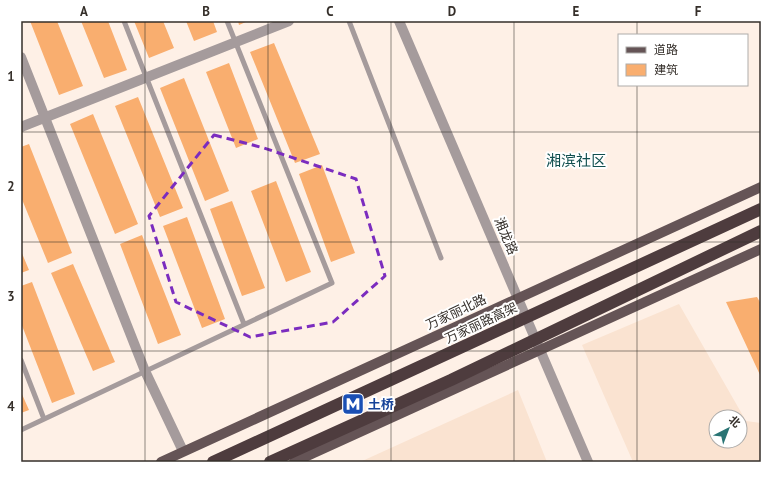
<svg xmlns="http://www.w3.org/2000/svg" width="782" height="483" font-family="'PT Sans','Noto Sans SC',sans-serif">
  <rect width="100%" height="100%" fill="#fef0e6"/>
  <path fill="#fae3d1" fill-rule="evenodd" d="M679,304L746,421L761,423V462H633L582,345ZM716,417H740V441H716Z
    M518,390L547,462H360Z"/>
  <path fill="#f9ae6f" d="M30,21H57L83,86L59,95Z
    M81,21H108L127,70L104,78Z
    M134,21H163L174,48L149,58Z
    M186,21H213L217,32L194,41Z
    M238,21H248L239,25Z
    M274,43L320,154L295,163L250,52Z
    M229,63L258,139L236,148L206,72Z
    M184,78L229,191L205,201L160,88Z
    M138,97L183,208L160,217L115,106Z
    M93,114L138,224L115,234L70,124Z
    M29,144L72,253L48,263L21,197V147Z
    M322,165L355,253L331,262L299,174Z
    M276,181L311,272L286,282L251,191Z
    M232,201L265,288L242,296L210,209Z
    M187,217L225,319L202,328L163,226Z
    M142,235L181,335L158,344L120,244Z
    M21,251L29,270L21,273Z
    M73,264L115,362L93,371L51,273Z
    M32,282L75,394L52,403L21,323V286Z
    M757,297L761,304V377L726,302Z
    M21,392L29,410L21,413Z"/>
  <g fill="none" stroke-linecap="round" stroke-linejoin="round">
    <path stroke="#a59b9c" stroke-width="5" d="M124,21L244,324
      M349,21L441,258
      M21,360L44,419
      M21,430L332,283L227,21"/>
    <path stroke="#a59b9c" stroke-width="10" d="M399,21L588,462
      M21,57L145,371L183,451
      M21,127L289,21"/>
    <path stroke="#655456" stroke-width="10" d="M161,462L761,187
      M294,462L540,350L761,249"/>
    <path stroke="#4e3c3e" stroke-width="12" d="M213,462L761,209
      M270,462L451,380L761,231"/>
  </g>
  <path fill="none" stroke="#7b2cbf" stroke-width="3" stroke-dasharray="8 5" stroke-linejoin="round" d="M214,135L264,148L356,179L385,276L333,322L250,337L176,302L149,216Z"/>
  <path fill="none" stroke="#352f2a" stroke-width="1" stroke-opacity="0.55" d="M145,21V462M268,21V462M391,21V462M514,21V462M637,21V35M637,85V462M21,132H761M21,242H761M21,351H761"/>
  <defs>
    <g id="metro-square" transform="scale(1.15)"><rect x="-9" y="-9" width="18" height="18" rx="4" fill="#1a4fb4" stroke="#fff"/><path d="M-5.5 5V-5H-3L0 0L3-5H5.5V5H3V-.5L0 4L-3-.5V5Z" fill="#fff"/></g>
  </defs>
  <g fill-rule="evenodd">
    <use href="#metro-square" x="353" y="404"/>
  </g>
  <g text-anchor="middle" dominant-baseline="central" stroke-width="4" stroke-linejoin="round" paint-order="stroke">
    <g font-size="13" fill="#352f2a" stroke="#fff">
      <text transform="translate(506 236) rotate(67)">湘龙路</text>
      <text transform="translate(456 312) rotate(-25)">万家丽北路</text>
      <text transform="translate(481 323) rotate(-25)">万家丽路高架</text>
    </g>
    <g font-size="13" font-weight="bold" fill="#164399" stroke="#fff" text-anchor="start">
      <text x="368" y="404">土桥</text>
    </g>
    <g font-size="15" fill="#114f4f" stroke="#fff">
      <text x="576" y="160">湘滨社区</text>
    </g>
  </g>
  <rect width="782" height="483" fill="none" stroke="#ffffff" stroke-width="44"/>
  <rect x="618" y="34" width="130" height="52" fill="#ffffff" stroke="#aeacaa"/>
  <rect x="626" y="47" width="20" height="6" fill="#655456" stroke="#aeacaa"/>
  <text x="654" y="54" font-size="12" fill="#352f2a">道路</text>
  <rect x="626" y="64" width="20" height="12" fill="#f9ae6f" stroke="#aeacaa"/>
  <text x="654" y="74" font-size="12" fill="#352f2a">建筑</text>
  <g transform="translate(728 429) rotate(42)"><circle r="19" fill="#ffffff" stroke="#aeacaa"/>
  <path d="M0-3L7 15L0 10L-7 15Z" fill="#297474"/>
  <text y="-6" font-size="11" font-weight="bold" text-anchor="middle" fill="#352f2a">北</text>
  </g>
  <rect x="22" y="22" width="738" height="439" fill="none" stroke="#352f2a" stroke-width="1.5"/>
  <g font-size="13" text-anchor="middle" font-weight="bold" fill="#352f2a">
    <text x="84" y="16">A</text>
    <text x="206" y="16">B</text>
    <text x="330" y="16">C</text>
    <text x="452" y="16">D</text>
    <text x="576" y="16">E</text>
    <text x="698" y="16">F</text>
    <text x="11" y="81">1</text>
    <text x="11" y="191">2</text>
    <text x="11" y="301">3</text>
    <text x="11" y="411">4</text>
  </g>
</svg>
